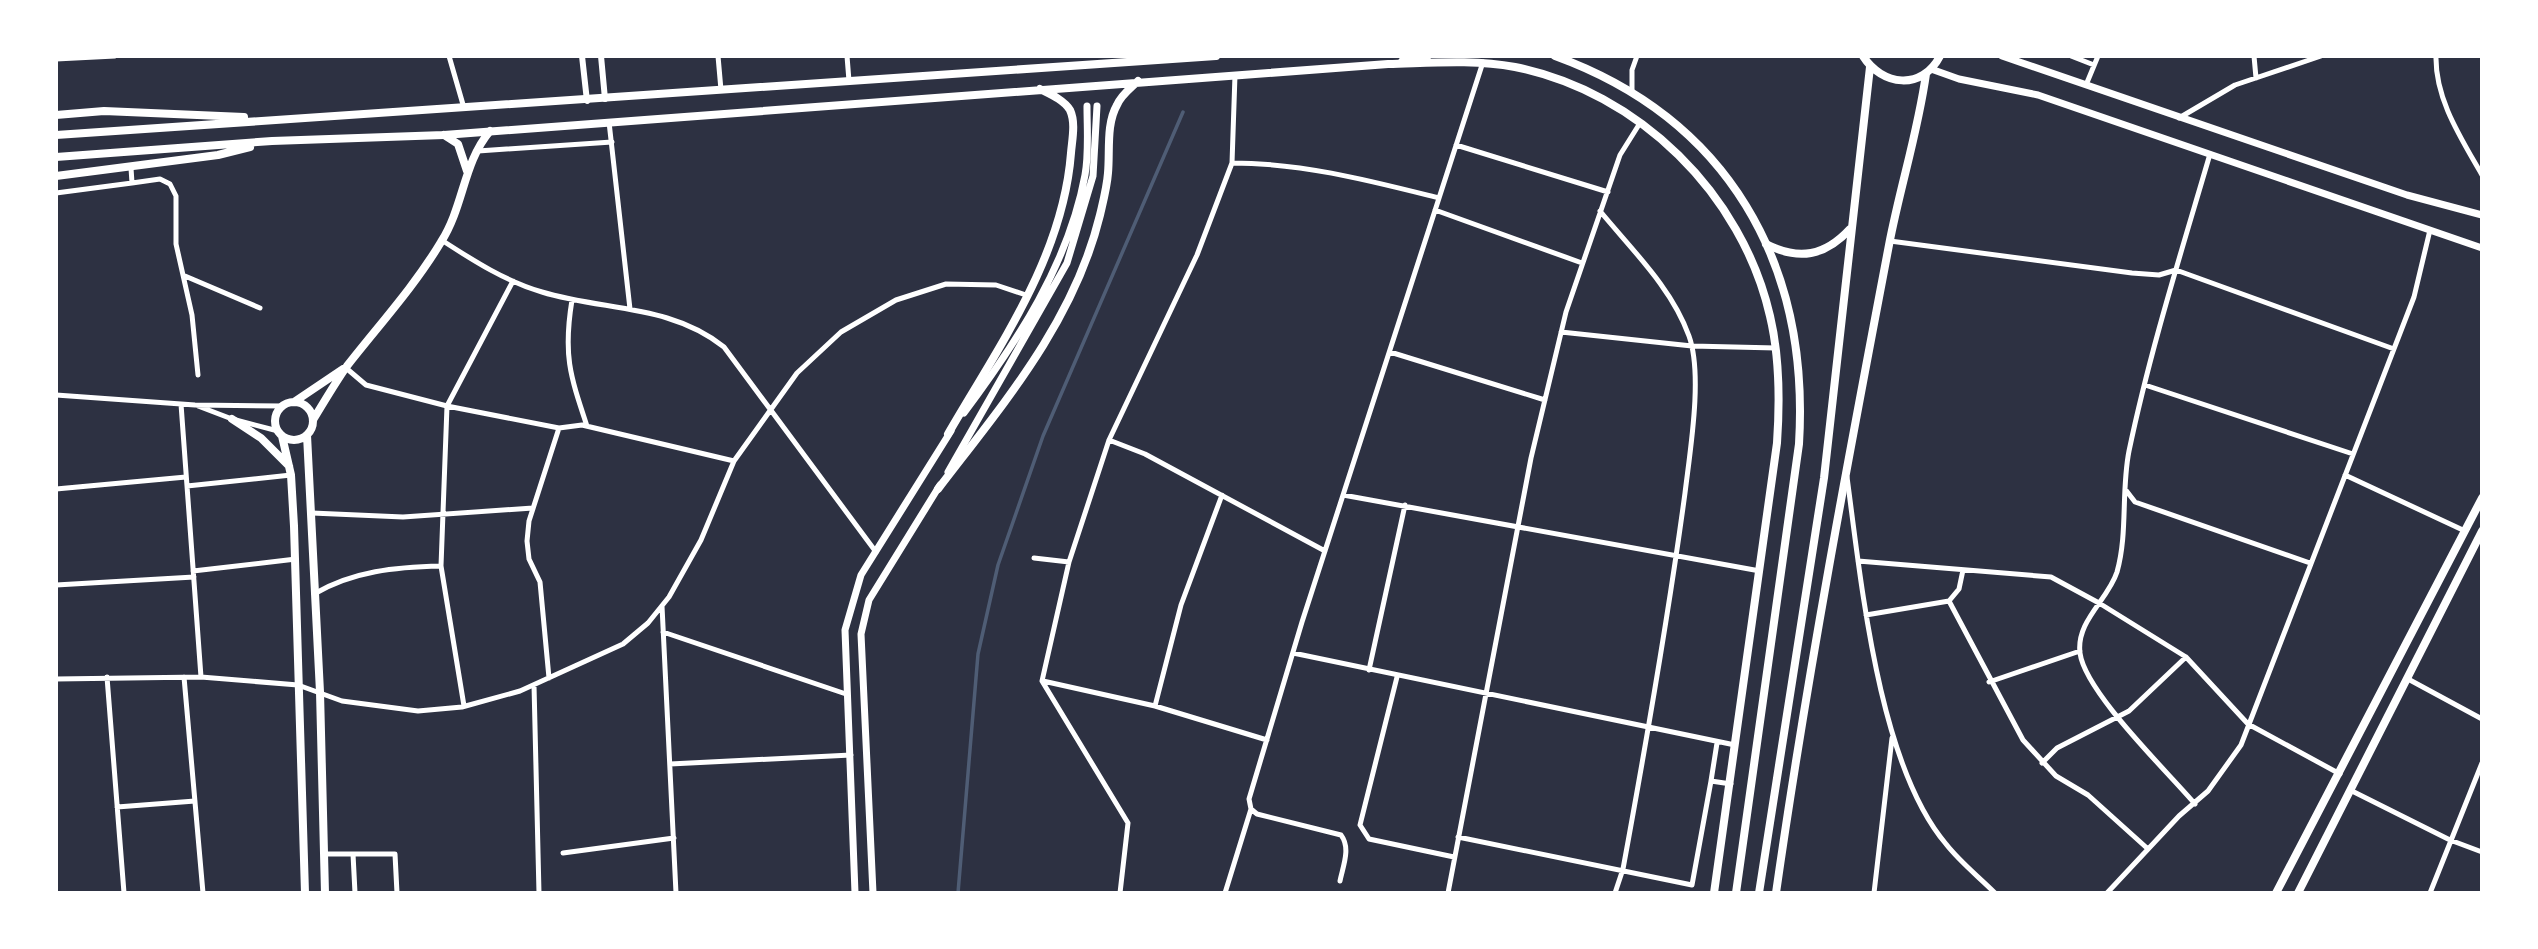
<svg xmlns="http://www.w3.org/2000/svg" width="2538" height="949" font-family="Literata,serif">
  <rect width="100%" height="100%" fill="#2d3142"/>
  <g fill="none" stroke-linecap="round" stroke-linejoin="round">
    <path stroke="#4f5d75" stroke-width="3.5" d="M958,893L978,654L998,565L1043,436L1183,112"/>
    <path stroke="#fff" stroke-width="5" d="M449,56L464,108
      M718,56L721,90
      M847,56L849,81
      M2071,56L2094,65
      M2254,56L2256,78
      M2436,56C2435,99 2461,138 2482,175
      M56,59L115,56
      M2086,85L2098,56
      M1632,91V70L1637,56
      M2179,118L2235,85L2321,56
      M609,122L630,309
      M1456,145L1608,192
      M478,151L612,142
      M1232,163C1303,163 1371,181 1439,198
      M132,183L160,179L170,184L176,196V244L192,315L198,375
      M56,193L132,183L131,168
      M1435,210L1582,263
      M1600,211C1632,250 1672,288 1689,336C1703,375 1690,451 1685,493C1668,619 1646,744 1623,869L1615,893
      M443,241C474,261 505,281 542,292C604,311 670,304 724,347L876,552
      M1890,241L2132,273L2159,275L2176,270L2394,349
      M185,276L260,308
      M572,300C563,355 570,375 587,426
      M1561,332L1692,346L1776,348
      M1390,352L1545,400
      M346,368L366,385L447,406L559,428L582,425L734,461
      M2145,385L2353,454
      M56,395L195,405L283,406
      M181,404L201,677
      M198,406L232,419L278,431
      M1109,440L1145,454L1325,551
      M2345,475L2465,531
      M1847,477C1861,580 1878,764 1946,844C1960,862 1979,877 1995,893
      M187,486L291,475
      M56,489L186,477
      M2125,489L2135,502L2310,563
      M1343,495L1760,571
      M312,513L403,517L533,508
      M1034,558L1069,562
      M1858,561L2051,577L2099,603L2186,657L2248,724L2340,774
      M441,566L447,406L513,281
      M193,571L296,559
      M56,585L194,577
      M314,594C353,571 396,567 441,566L464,706
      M1949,601L2023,740L2056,776L2088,795L2148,849
      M662,606L676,893
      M1866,615L1949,601L1959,589L1963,570
      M663,632L846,694
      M1293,653L1735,745
      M1369,670L1405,505
      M107,677L124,893
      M184,677L203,893
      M1397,677L1360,825L1369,839L1454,857
      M549,678L540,582L529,559L527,541L529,521L559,428
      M56,679L201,677L298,685L342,701L418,711L462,707L520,691L623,644L648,623L669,597L701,540L734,461L797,373L841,332L896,300L946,284L996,285L1026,295
      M2408,679L2482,719
      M1043,681L1155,706L1267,740
      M1989,682L2080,651
      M534,685L539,893
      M1155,706L1181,605L1222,495
      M2042,763L2057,748L2129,711L2186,657
      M670,764L851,755
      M1711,781L1717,743
      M2352,791L2450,840L2482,852
      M2195,804C2167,771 2085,692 2080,653C2076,621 2108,600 2117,572C2128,533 2121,491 2129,451C2150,351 2181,253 2210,154
      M117,807L195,801
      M1458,837L1692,885L1711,781L1731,784
      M563,853L674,838
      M324,854H395L397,893
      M353,854L355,893
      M1340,881C1343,866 1351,848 1341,835L1257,814L1251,809L1249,799L1302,622L1483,62
      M1120,893L1128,823L1042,681L1069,562L1109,440L1197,255L1232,163L1235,75
      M1225,893L1251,809
      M1448,893L1531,458L1566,312L1620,155L1640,123
      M1874,893L1892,738
      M2107,893L2179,816L2208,791L2241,745L2414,297L2430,230
      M2430,893L2482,763"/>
    <path stroke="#fff" stroke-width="6" d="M582,56L587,101
      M601,56L605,99"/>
    <path stroke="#fff" stroke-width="7" d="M2002,56L2407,195L2482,215
      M1402,61L1428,56
      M1931,69L1959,79L2038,95L2482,248
      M964,413C1017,342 1069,263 1085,175C1089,153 1087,129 1087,106
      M948,472L1067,263L1093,176L1097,106
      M855,893L845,630L861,575L951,431
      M873,893L861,634L869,600L940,485"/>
    <path stroke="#fff" stroke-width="8" d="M1863,56C1882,86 1922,91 1940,56
      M444,135L458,144L467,171
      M1766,244C1799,261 1825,256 1850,229
      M294,402L343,369
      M275 421a19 19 0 1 1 38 0a19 19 0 1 1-38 0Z
      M232,419L261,438L289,466
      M313,420C324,402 335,383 347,366C379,325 414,287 441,242C464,206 463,163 490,131
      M307,435L320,692L325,893
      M282,436L291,475L294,526L305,893
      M1759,893L1824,478L1870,67
      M1776,893C1807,676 1848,460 1889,245C1900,187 1918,132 1926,74
      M2276,893L2482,498
      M2298,893L2482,531"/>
    <path stroke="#fff" stroke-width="8" d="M1555,56C1728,119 1810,263 1799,444L1736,893
      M56,115L104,111L244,117
      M56,135L1216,56
      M56,157L272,141L444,135L1388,64C1430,63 1473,59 1515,67C1639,92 1742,194 1770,316C1780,358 1780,400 1777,443L1714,893
      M56,176L218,155L250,147
      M948,434C999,346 1063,257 1071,153C1072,140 1076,123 1070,110C1064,100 1050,94 1040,89
      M938,489C1003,404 1074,322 1100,215C1103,202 1107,187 1108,173C1110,151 1106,124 1117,105C1121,95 1131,88 1138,81"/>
  </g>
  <rect width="2538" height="949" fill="none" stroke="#ffffff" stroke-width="116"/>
</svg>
